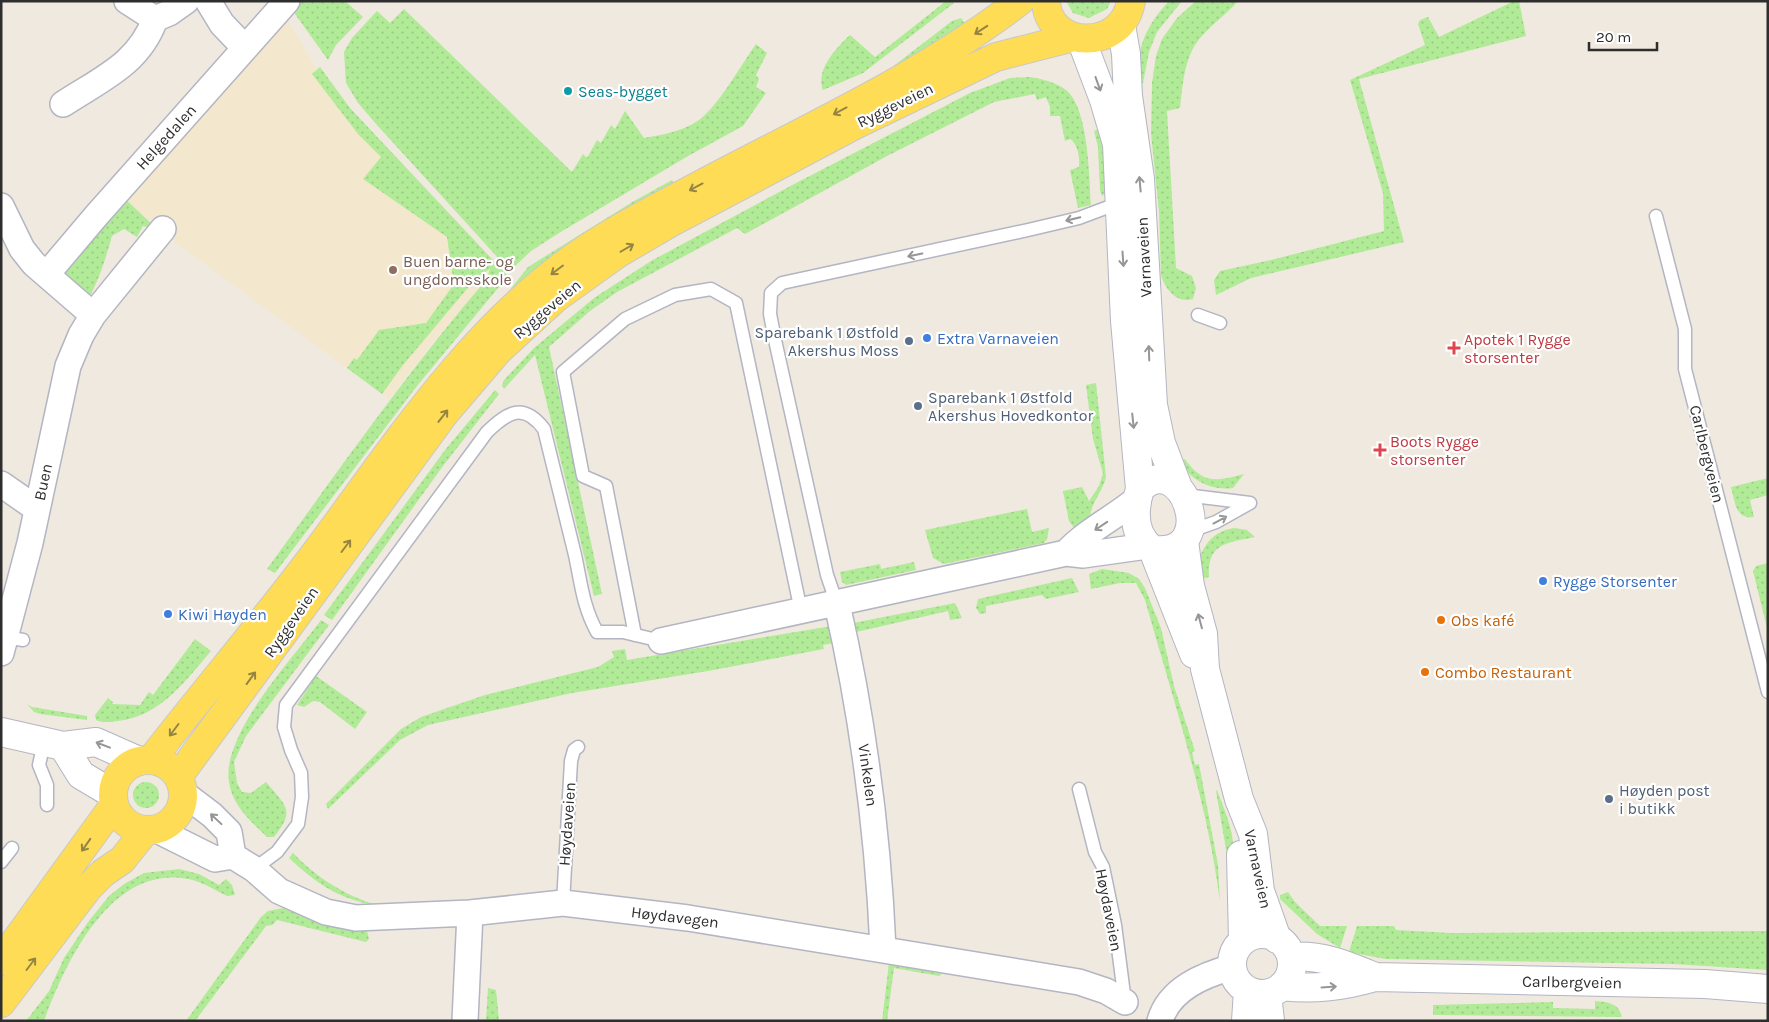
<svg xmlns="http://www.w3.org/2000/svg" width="1769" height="1022" font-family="Karla,sans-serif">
  <defs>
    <pattern id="grass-dots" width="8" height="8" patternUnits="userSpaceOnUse" patternTransform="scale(1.25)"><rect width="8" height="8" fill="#b1eb97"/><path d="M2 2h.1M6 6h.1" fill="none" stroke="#99ca82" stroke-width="1.8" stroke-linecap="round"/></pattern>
  </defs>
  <rect width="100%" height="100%" fill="#f0e9df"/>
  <path fill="#f3e8ce" d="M284,14L315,66L342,105L491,268L486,280L431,345L389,399L169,238L121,195Z"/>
  <path fill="url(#grass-dots)" d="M295,1H345L363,17L336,45L328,60L290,7Z
    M946,1L954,3L863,73L823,90C815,70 837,47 850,35L875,57Z
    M1066,1H1111L1107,9L1089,18L1073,13Z
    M1169,1H1182L1157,32L1149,52L1143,83L1137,85C1136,51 1145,26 1169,1Z
    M1196,1H1238C1227,14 1212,24 1201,37C1184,56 1183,84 1180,108L1167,111L1176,268L1192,276L1196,288L1193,299C1177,304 1165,289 1161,275L1159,211L1151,134L1152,83L1156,56L1162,39L1177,18Z
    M1514,1H1519L1526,36L1359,79L1404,242L1251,278L1216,295L1214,280L1220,271L1271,260L1384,231L1383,193L1350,80L1425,45L1418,24L1420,20L1428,17L1439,37Z
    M404,9L572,172L583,154L587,158L597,140L601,143L611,125L615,129L625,111L644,138C662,135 684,131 699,120C719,105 741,65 756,44L767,53L756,75L759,79L756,87L766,93L743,126L688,156L559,233L531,251L512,269L500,260L377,125L358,103L346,83L344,52L352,38L377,11L390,23Z
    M961,18L966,25L929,53L887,71L952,21Z
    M320,67L350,108L508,276L417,386L275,573L267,569C338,471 407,372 486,280L490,269L477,277L403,365L382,394L347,368L354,358L357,360L379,330L426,323L454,284L447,237L363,179L381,157L358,134L312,74Z
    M1030,77C1042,79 1056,82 1066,90C1089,109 1089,177 1091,205L1078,208L1070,170L1079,167C1080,158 1078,144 1070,139L1065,141L1060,116H1050V107L1046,97L1037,100L1035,94L994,102L887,156L745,234L737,228L617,292L590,311L549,347L602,594L594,596L535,355L504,389L502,386L504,380L534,348L594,298L651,261L798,182L970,93L1010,78Z
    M1100,128L1103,129L1108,192L1102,196L1100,190L1098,147L1094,131Z
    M672,180L674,184L501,301L528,267L634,201Z
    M121,195L154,226L150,228L143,226L137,237L124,229L112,236C106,257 99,281 88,299L66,277V269Z
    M1096,383L1106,477C1102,494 1089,504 1090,522L1075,529L1069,521L1063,491L1082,487L1089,501L1099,486L1103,473L1093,439L1086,385Z
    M495,390L499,394L443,466L332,620L324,615L445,450Z
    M1185,459C1203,485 1217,481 1244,474L1233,488C1211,491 1192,481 1179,462Z
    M1768,478V495L1750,500L1754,517C1735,520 1735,501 1731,487Z
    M1027,509L1032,532L1049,528L1047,539L1044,543L944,564L933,558L925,530Z
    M1234,528L1247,530L1255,537C1227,543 1207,543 1209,577L1196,580C1197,555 1207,532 1234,528Z
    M914,562L916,570L846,585L842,582L840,572L880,564L881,569Z
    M1768,563V632L1753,571L1756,566Z
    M1102,569L1129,573L1139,579L1145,588L1161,628L1174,686L1195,751L1192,752L1195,765L1199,764L1218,865L1220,902C1207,799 1173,700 1145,600L1136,583H1120L1091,589L1089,574Z
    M1072,578L1079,592L1046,599L1042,595L986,606V613L980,614L976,608L978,599Z
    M955,603L962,618L950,620L948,611L852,633L853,623Z
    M321,620L329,625L246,736L234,762L237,783L242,792L251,793L266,782C286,806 296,810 274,837H267C251,822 232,805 229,782C221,735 293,658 321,620Z
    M832,626L834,643L823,645L824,649L708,671L572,693L428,725L400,740L328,809L326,804L401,729L421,717L485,695L598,667L614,657L612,651L625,649L627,660Z
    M195,639L211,651C185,681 161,716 118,721C111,722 102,723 96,720L95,715L108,698L113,702L112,704L140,705L149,692L153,695Z
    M316,676L367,712L355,729L320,702L313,701L304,707L297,705Z
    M27,704L32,707L87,716V720L40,714L34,712Z
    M133 795a13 13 0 1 1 26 0a13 13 0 1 1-26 0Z
    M1217,790C1225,812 1241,845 1229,867L1216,791Z
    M293,853C318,879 350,899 385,907C343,901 320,887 289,858Z
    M179,869L199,874L219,885L226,879L232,885L235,895L227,896C213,889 198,879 181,878C108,870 65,964 44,1021H26L49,991L64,958L88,922L109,896L124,884L144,873Z
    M1288,892L1295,902L1320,926H1347L1340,948L1317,934L1280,899V895Z
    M283,908L314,920L367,931L369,939L366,942L277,920L272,925L266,926L195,1021H186L261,917L268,911Z
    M1357,926H1394L1396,930L1451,933L1768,931V970L1673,964L1385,959L1349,952Z
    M889,963L942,974L939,976L894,968L887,1021H882Z
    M488,988L496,990L499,1021H486Z
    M1595,1001C1608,1002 1619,1003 1622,1017L1433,1015V1005L1553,1002V1008L1595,1009Z"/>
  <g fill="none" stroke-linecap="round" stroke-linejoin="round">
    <g stroke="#b3b5c2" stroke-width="15">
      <path id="service" d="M1656,216L1685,329V369L1768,692
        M1198,315L1220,323
        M1185,495L1250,503
        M1188,532L1216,522L1250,503
        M837,604L827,575L775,340L770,314L771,293L782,283L1028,230L1079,218L1119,203
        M635,635L606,486L583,476L563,372L625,319L675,295L711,289L736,303L801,611
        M5,637L23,640
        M44,742L39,765L47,785V805
        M1079,789L1095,852L1103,867L1115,925L1125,1002
        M1,862L12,848
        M254,869L277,852L298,824L302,797L301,773L291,750L284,727L286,705L487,432C508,412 523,402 544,429C554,471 565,513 575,555C581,583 583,607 597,632H623L661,641
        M563,903L571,761L574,750L578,747"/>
    </g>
    <g stroke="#b3b5c2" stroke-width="28">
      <path id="minor" d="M127,1L155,19L169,13L186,1
        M208,1L222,24L245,48
        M63,104C101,79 139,64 155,19
        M1,206L22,249L34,264L93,315
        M47,274L96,216L287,1
        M1,484L37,509
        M1066,553C1086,531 1114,518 1137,499
        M837,604C863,718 878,832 883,949
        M661,641L1066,553L1083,555L1147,546
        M1,653L30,543L68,366L81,335L93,315L163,229
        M183,793L212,815L229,832L233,856
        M155,829L215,859L233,856L254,869L279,891L326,912L356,918L470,913L563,903L688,918L1079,982L1106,991L1125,1002
        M465,1021L470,913
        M1160,1021C1169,989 1203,975 1233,967"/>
    </g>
    <g stroke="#b3b5c2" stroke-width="30">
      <path id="tertiary" d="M1121,25L1126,54L1128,96L1140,179L1153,405L1161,443L1177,485
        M1081,39L1104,100L1117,144L1125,321L1140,489C1133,512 1133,536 1153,550C1223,557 1181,446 1140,489
        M1184,541L1190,586L1203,634L1205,669L1239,799L1253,834L1260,891L1277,939
        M1153,550L1194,654
        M1,732L63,746L96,742L139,761
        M63,746L81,775L113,794
        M1241,855L1243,941
        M1232 964a30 30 0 1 1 60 0a30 30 0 1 1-60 0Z
        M1291,957C1321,954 1348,966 1375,977
        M1282,986C1315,990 1343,986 1375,977L1705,984L1768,989
        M1267,994L1270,1021
        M1246,1021L1248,991"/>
    </g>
    <g stroke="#c9c9c9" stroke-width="30">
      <path id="primary" d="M1046,1C1048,50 1123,52 1131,1
        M151,760C205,690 263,623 316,552C393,449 465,336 570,260C610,231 655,209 698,186C807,128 923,76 1020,1
        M113 795a35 35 0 1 1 70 0a35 35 0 1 1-70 0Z
        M178,777L445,413L498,351L557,297L617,254L670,223L855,125L996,57L1074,37
        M1,961L114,805
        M1,1003L88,888L103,873L122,860L146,830"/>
    </g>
    <use href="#service" stroke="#fff" stroke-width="12"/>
    <use href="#minor" stroke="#fff" stroke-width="25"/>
    <use href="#tertiary" stroke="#fff" stroke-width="28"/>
    <use href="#primary" stroke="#ffdc56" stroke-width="28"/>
  </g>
  <defs><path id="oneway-shaft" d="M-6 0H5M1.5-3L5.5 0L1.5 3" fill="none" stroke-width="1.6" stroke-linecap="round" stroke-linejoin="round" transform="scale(1.25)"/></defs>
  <g stroke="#968542">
    <use href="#oneway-shaft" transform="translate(981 30) rotate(147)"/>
    <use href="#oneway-shaft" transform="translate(840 111) rotate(152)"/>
    <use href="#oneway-shaft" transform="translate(696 187) rotate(152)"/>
    <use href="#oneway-shaft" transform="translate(627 248) rotate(-30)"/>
    <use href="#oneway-shaft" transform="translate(557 270) rotate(143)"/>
    <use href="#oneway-shaft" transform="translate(443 416) rotate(-52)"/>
    <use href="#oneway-shaft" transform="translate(346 546) rotate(-53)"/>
    <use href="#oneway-shaft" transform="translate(251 678) rotate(-54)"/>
    <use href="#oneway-shaft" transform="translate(174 730) rotate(127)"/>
    <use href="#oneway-shaft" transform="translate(86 845) rotate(125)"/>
    <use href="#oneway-shaft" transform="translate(31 964) rotate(-53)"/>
  </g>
  <g stroke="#969696">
    <use href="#oneway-shaft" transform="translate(1098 84) rotate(70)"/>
    <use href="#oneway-shaft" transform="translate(1140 184) rotate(-95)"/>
    <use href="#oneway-shaft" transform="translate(1073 219) rotate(167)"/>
    <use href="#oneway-shaft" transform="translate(915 255) rotate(168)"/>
    <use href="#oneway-shaft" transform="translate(1123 259) rotate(86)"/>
    <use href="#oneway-shaft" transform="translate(1149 353) rotate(-92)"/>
    <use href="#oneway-shaft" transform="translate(1133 421) rotate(84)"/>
    <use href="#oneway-shaft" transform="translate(1220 520) rotate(-28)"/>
    <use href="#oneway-shaft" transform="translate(1101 526) rotate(146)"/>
    <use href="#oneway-shaft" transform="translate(1200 621) rotate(-105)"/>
    <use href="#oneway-shaft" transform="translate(103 745) rotate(-159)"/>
    <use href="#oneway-shaft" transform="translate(216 819) rotate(-137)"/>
    <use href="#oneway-shaft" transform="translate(1329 987) rotate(-4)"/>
  </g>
  <circle fill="#0f9aa8" stroke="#fff" stroke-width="2" cx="568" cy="91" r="5"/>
  <circle fill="#8d6e63" stroke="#fff" stroke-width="2" cx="393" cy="270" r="5"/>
  <g fill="#3f7fe0" stroke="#fff" stroke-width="2">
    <circle cx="927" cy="338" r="5"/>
    <circle cx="1543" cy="581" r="5"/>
    <circle cx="168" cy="614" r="5"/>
  </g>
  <g fill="#5c6f8a" stroke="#fff" stroke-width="2">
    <circle cx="909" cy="341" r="5"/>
    <circle cx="918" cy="406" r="5"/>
    <circle cx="1609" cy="799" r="5"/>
  </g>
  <g fill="#e0444e" stroke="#fff" stroke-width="2">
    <path d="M1451.5 340.5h5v5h5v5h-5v5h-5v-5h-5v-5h5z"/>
    <path d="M1377.5 442.5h5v5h5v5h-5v5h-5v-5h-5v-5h5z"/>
  </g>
  <g fill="#e8710a" stroke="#fff" stroke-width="2">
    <circle cx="1441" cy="620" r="5"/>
    <circle cx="1425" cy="672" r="5"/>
  </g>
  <g text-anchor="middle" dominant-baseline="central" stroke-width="4.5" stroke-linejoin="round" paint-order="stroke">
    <g font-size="16" fill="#0d838f" stroke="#fff" text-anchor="start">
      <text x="578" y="91">Seas-bygget</text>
    </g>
    <g font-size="16" fill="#2e2e2e" stroke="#fff">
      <text transform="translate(895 105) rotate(-26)">Ryggeveien</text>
      <text transform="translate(166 137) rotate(-48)">Helgedalen</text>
      <text transform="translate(1144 257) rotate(-93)">Varnaveien</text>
      <text transform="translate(547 309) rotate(-40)">Ryggeveien</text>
      <text transform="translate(1707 454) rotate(76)">Carlbergveien</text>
      <text transform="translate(43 482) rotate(-78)">Buen</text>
      <text transform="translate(291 622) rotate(-55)">Ryggeveien</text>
      <text transform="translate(868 775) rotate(82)">Vinkelen</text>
      <text transform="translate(567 824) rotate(-86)">Høydaveien</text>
      <text transform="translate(1258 869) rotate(78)">Varnaveien</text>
      <text transform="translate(1109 910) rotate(79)">Høydaveien</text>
      <text transform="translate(675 917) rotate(7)">Høydavegen</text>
      <text transform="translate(1572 982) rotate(1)">Carlbergveien</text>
    </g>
    <g font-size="16" fill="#785e54" stroke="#fff" text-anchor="start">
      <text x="403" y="261">Buen barne- og<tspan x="403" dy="18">ungdomsskole</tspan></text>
    </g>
    <g font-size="16" fill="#4e5e75" stroke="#fff" text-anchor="start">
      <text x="899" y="332" text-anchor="end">Sparebank 1 Østfold<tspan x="899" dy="18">Akershus Moss</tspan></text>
      <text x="928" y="397">Sparebank 1 Østfold<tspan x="928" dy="18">Akershus Hovedkontor</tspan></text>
      <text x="1619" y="790">Høyden post<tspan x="1619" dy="18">i butikk</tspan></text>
    </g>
    <g font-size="16" fill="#366cbe" stroke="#fff" text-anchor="start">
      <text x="937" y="338">Extra Varnaveien</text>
      <text x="1553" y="581">Rygge Storsenter</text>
      <text x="178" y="614">Kiwi Høyden</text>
    </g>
    <g font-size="16" fill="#be3a42" stroke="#fff" text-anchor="start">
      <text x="1464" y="339">Apotek 1 Rygge<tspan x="1464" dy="18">storsenter</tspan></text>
      <text x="1390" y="441">Boots Rygge<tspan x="1390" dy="18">storsenter</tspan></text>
    </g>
    <g font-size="16" fill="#c56008" stroke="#fff" text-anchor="start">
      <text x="1451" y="620">Obs kafé</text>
      <text x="1435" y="672">Combo Restaurant</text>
    </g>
  </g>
  <rect width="1769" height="1022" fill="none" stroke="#2e2e2e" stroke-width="5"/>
  <path d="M1589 42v8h68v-8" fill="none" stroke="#2e2e2e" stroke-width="2.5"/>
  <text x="1596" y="42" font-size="15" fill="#2e2e2e" stroke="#ffffff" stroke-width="4" paint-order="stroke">20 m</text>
</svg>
